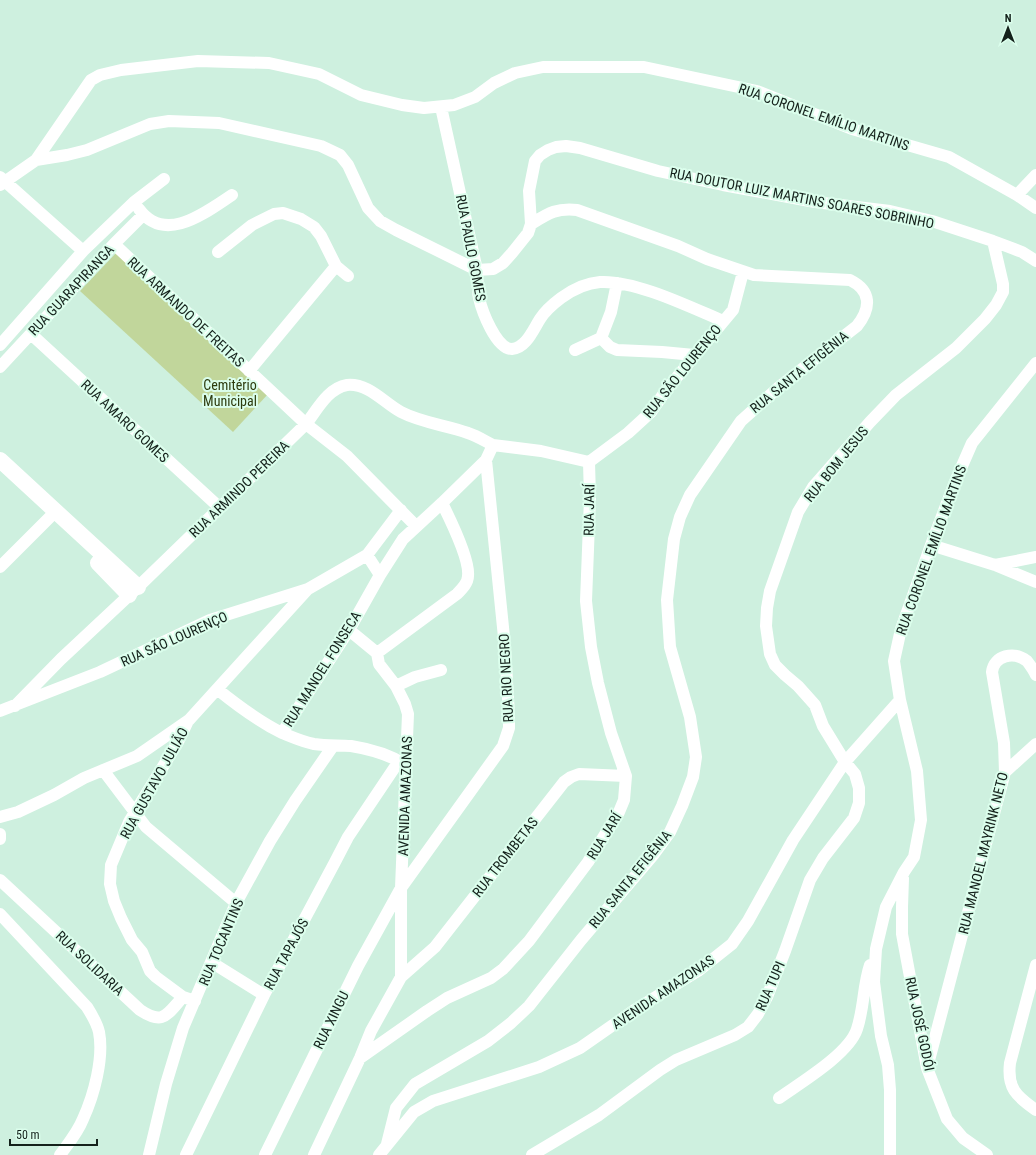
<svg xmlns="http://www.w3.org/2000/svg" width="1036" height="1155" font-family="'Roboto Condensed',sans-serif">
  <rect width="100%" height="100%" fill="#cef0df"/>
  <path fill="#c1d69b" d="M117,252L269,393L233,432L80,291Z"/>
  <g fill="none" stroke-linecap="round" stroke-linejoin="round">
    <path stroke="#fff" stroke-width="12" d="M441,107L477,270C478,279 477,289 479,298C482,311 496,349 512,349C526,348 533,330 540,319C545,311 553,304 561,298C572,290 586,283 600,282C635,280 690,307 723,321
      M36,160L91,80L100,75L121,70L198,61L269,63L319,74L361,95L402,105L424,108L454,105L475,97L494,83L515,73L543,67H644L757,91L852,129L949,157L1017,195L1036,208
      M0,177L83,251
      M0,185L36,160L67,155L87,150L150,124L169,121L219,123L321,146L340,155L348,165L368,208L380,221L396,230L477,270L493,269L503,263L512,253L528,233L531,224L529,191L535,161L540,155L548,150L556,147L566,146L580,148L658,171L723,185L815,202L890,211L932,221L993,241L1022,252L1036,261
      M1017,195L1036,175
      M139,209C165,245 206,212 232,195
      M114,244L306,424L347,456L416,526
      M218,252L252,225L274,214L283,213L301,219L314,227L321,236L336,266L348,276
      M31,334L220,508
      M601,338L611,312L617,283
      M0,345L83,251L134,202L164,179
      M575,350L601,338L610,347L617,350L662,352L694,355
      M0,367L114,244L143,215
      M249,371L336,266
      M931,545L995,565L1036,582
      M367,555L380,575
      M995,565L1036,557
      M0,567L56,511
      M377,653L457,594C462,589 468,583 468,576C470,559 450,519 442,503
      M396,686L415,677L441,670
      M217,689C238,706 258,721 282,733
      M15,706L61,659L138,587L306,424C317,410 328,388 347,385C369,383 384,403 401,412C422,423 446,425 468,433C477,436 485,441 493,445
      M0,711L100,672L210,620L308,589L367,555L401,510
      M187,723L178,742L129,822L111,865L110,884L114,901L121,918L132,940L142,952L150,971L156,977L183,997L195,1001
      M406,765C390,755 370,749 351,746C339,745 327,746 314,744C303,742 292,737 282,733L349,630L380,575L403,539L442,503L486,460L493,445L541,451L589,462L628,433L651,412L667,389L733,310L743,272
      M103,770L146,827L236,903
      M1005,772L1036,744
      M0,817L18,812L54,795L84,778L137,756L189,720L307,590
      M0,834V839
      M903,878L902,907V934L927,1068L947,1119L963,1138L987,1155
      M0,880L140,1010C164,1026 167,1014 183,997
      M0,914L87,1007C92,1015 97,1023 99,1032C104,1058 94,1095 83,1119C78,1132 68,1144 60,1155
      M211,962L264,995
      M1036,965L1010,1063C1007,1088 1016,1096 1036,1110
      M401,977L435,947L564,782L571,777L579,774L626,776
      M360,1058L427,1011L447,998L491,978L503,969L529,941L588,862L619,812L624,800L626,776L611,733L598,683L591,647L586,601L590,498L589,462
      M927,1068L1005,772L1004,743L992,672C994,655 1014,651 1027,661C1030,665 1034,671 1036,675
      M779,1098C800,1083 849,1054 857,1029C864,1008 863,986 870,965
      M387,1144L396,1108L415,1084L488,1041L511,1023L529,1006L581,940L654,854L670,832L682,806L693,777L696,757L690,717L670,647L667,600L674,539L680,517L690,495L741,421L779,387L857,326C871,308 872,291 850,280L754,275L707,259L678,246L577,210C556,208 549,213 531,224
      M149,1155L166,1084L183,1028L236,903L270,841L295,801L333,746
      M186,1155L264,995L335,862L348,837L399,761
      M265,1155L358,966L401,888L503,746L509,728V715L505,647L486,460
      M314,1155L360,1058L371,1031L401,977V888L408,714L405,704L396,686L379,664L377,653L349,630
      M379,1155L414,1112L433,1101L539,1067L580,1048L636,1009L698,971L732,944L748,921L793,840L845,762L900,700
      M532,1155L599,1115L660,1070L676,1060L735,1035L748,1027L758,1014L767,997L785,951L810,880L823,858L854,818L859,803V788L855,774L845,762L823,726L815,705L798,686L785,675L775,665L770,654L766,626L767,608L770,591L798,512L813,487L870,422L896,395L956,348L985,319L996,305L1003,292V284L993,241
      M890,1155V1090L888,1065L881,1036L874,982L876,949L886,907L904,872L914,857L921,820L917,771L900,700L894,661L901,629L931,545L955,482L972,443L1036,363"/>
    <path stroke="#fff" stroke-width="16" d="M0,460L138,587
      M98,563L129,595"/>
  </g>
  <g text-anchor="middle" dominant-baseline="central" stroke-width="4" stroke-linejoin="round" paint-order="stroke">
    <g font-size="14" fill="#14211b" stroke="#dbfeec">
      <text transform="translate(824 117) rotate(19)">RUA CORONEL EMÍLIO MARTINS</text>
      <text transform="translate(802 198) rotate(11)">RUA DOUTOR LUIZ MARTINS SOARES SOBRINHO</text>
      <text transform="translate(471 248) rotate(79)">RUA PAULO GOMES</text>
      <text transform="translate(71 290) rotate(-47)">RUA GUARAPIRANGA</text>
      <text transform="translate(186 312) rotate(43)">RUA ARMANDO DE FREITAS</text>
      <text transform="translate(682 371) rotate(-51)">RUA SÃO LOURENÇO</text>
      <text transform="translate(799 372) rotate(-39)">RUA SANTA EFIGÊNIA</text>
      <text transform="translate(125 421) rotate(43)">RUA AMARO GOMES</text>
      <text transform="translate(836 464) rotate(-51)">RUA BOM JESUS</text>
      <text transform="translate(239 489) rotate(-44)">RUA ARMINDO PEREIRA</text>
      <text transform="translate(589 510) rotate(-89)">RUA JARÍ</text>
      <text transform="translate(931 550) rotate(-70)">RUA CORONEL EMÍLIO MARTINS</text>
      <text transform="translate(174 639) rotate(-24)">RUA SÃO LOURENÇO</text>
      <text transform="translate(322 669) rotate(-58)">RUA MANOEL FONSECA</text>
      <text transform="translate(506 678) rotate(-93)">RUA RIO NEGRO</text>
      <text transform="translate(154 783) rotate(-61)">RUA GUSTAVO JULIÃO</text>
      <text transform="translate(405 796) rotate(-88)">AVENIDA AMAZONAS</text>
      <text transform="translate(604 836) rotate(-58)">RUA JARÍ</text>
      <text transform="translate(983 853) rotate(-76)">RUA MANOEL MAYRINK NETO</text>
      <text transform="translate(505 857) rotate(-52)">RUA TROMBETAS</text>
      <text transform="translate(630 879) rotate(-51)">RUA SANTA EFIGÊNIA</text>
      <text transform="translate(221 942) rotate(-67)">RUA TOCANTINS</text>
      <text transform="translate(286 954) rotate(-62)">RUA TAPAJÓS</text>
      <text transform="translate(90 963) rotate(43)">RUA SOLIDARIA</text>
      <text transform="translate(770 986) rotate(-66)">RUA TUPI</text>
      <text transform="translate(663 992) rotate(-34)">AVENIDA AMAZONAS</text>
      <text transform="translate(331 1020) rotate(-64)">RUA XINGU</text>
      <text transform="translate(920 1024) rotate(78)">RUA JOSÉ GODÓI</text>
    </g>
    <g font-size="14" fill="#2d3b0e" stroke="#dbfeec">
      <text x="230" y="385">Cemitério<tspan x="230" dy="16">Municipal</tspan></text>
    </g>
  </g>
  <g transform="translate(1008 28)" stroke="#dbfeec" stroke-width="3" paint-order="stroke">
  <path d="M0-3L7 15L0 10L-7 15Z" fill="#14211b"/>
  <text y="-6" font-size="11" font-weight="bold" text-anchor="middle" fill="#14211b">N</text>
  </g>
  <path d="M10 1139v6h87v-6" fill="none" stroke="#14211b" stroke-width="2"/>
  <text x="16" y="1139" font-size="12" fill="#14211b" stroke="#dbfeec" stroke-width="3" paint-order="stroke">50 m</text>
</svg>
